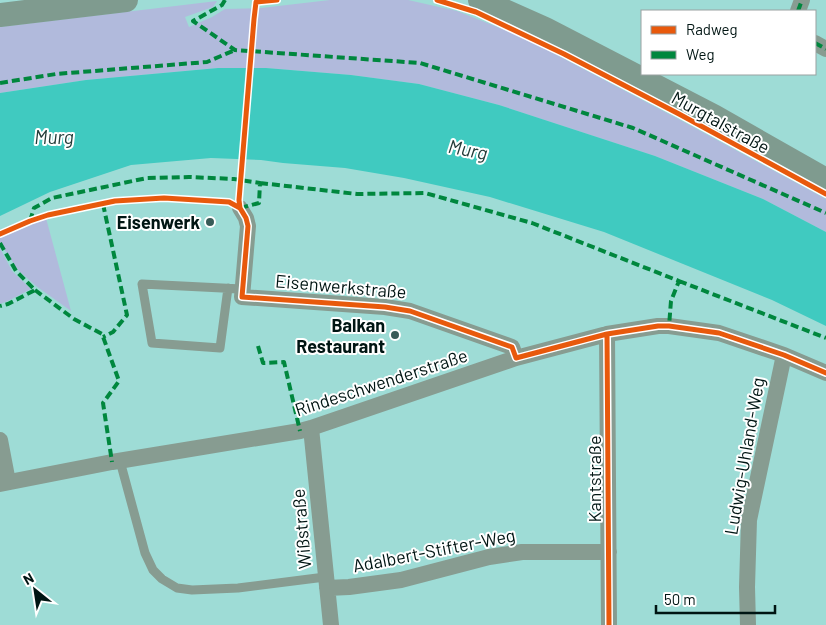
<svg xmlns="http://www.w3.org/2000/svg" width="826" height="625" font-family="Barlow,sans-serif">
  <rect width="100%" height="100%" fill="#9edcd6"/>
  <path fill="#b1badc" d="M330,0H408L457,11L523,37L682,121L826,199V232L763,199L655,156L499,105L419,84L351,75L266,68H218L86,80L0,93V27L217,1L213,7L185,17L189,27L212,17L225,9L261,8Z
    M46,218L71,311L36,286L18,270L0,243V238Z
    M0,248L12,271L31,289L8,301L0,304Z"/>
  <path fill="#40cac0" d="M218,68H266L351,75L419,84L499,105L655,156L763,199L826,232V326L772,300L604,232L490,197L404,178L345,168L283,163L261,160L211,158L131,165L50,192L0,216V93L86,80Z"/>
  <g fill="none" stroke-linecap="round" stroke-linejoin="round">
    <path stroke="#879c91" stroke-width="9" d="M228,288L220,348L152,343L142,284L242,289
      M120,461L145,553L153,570L162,579L177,588L192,590L238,588L325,577"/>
    <path stroke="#879c91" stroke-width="16" d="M798,11L802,0
      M815,43L826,49
      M240,208L246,218L248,226L242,297L385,307L410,311L512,347L516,358
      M607,334L609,625
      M311,428L331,625
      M0,440L8,482
      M0,484L112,462L300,431L311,428L516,358L607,334L658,326H669L719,333L784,355L826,373
      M327,588L349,587L401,580L489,557L522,552H609
      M748,625L747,587L749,520L784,355"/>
    <path stroke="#7f9b8f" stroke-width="24" d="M480,0L545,29L715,117L826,180
      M0,15L126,0"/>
    <path stroke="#00873e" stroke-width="4" stroke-dasharray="8 4" stroke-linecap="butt" d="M225,0L222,5L193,21L235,50L420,63L633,128L826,213
      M798,11L802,0
      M815,43L826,49
      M0,83L56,74L207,62L235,50
      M260,183L357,194L425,193L532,223L679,281L671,301L669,326
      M103,204L127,315L113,332L103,337
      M30,221L34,208L52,198L147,178L189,177L234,179L260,183L259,203L240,208L236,206
      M0,243L16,271L35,290L8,304L0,306
      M679,281L826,338
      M35,290L74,319L102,334L119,381L103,403L112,462
      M258,346L263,363L284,362L300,431"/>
    <g stroke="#fff" stroke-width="8">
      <path id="cycleway" d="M277,0L256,2L254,19L239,200L240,208L246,218L248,226L242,297L385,307L410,311L512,347L516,358L607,334L658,326H669L719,333L784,355L826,373
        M437,0L476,12L564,54L679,114L826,194
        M0,234L30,221L48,215L115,201L164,198L229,202L240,208
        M607,334L609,625"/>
    </g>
    <use href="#cycleway" stroke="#e8590c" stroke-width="5"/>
  </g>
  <g fill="#375b57" stroke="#fff" stroke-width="2">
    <circle cx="210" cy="222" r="5"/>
    <circle cx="395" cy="335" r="5"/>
  </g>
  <g text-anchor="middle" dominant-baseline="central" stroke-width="4" stroke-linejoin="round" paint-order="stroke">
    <g font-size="18" fill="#001513" stroke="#fff">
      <text transform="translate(721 122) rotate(29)">Murgtalstraße</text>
      <text transform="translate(341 286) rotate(5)">Eisenwerkstraße</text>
      <text transform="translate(381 382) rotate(-18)">Rindeschwenderstraße</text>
      <text transform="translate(744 456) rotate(-80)">Ludwig-Uhland-Weg</text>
      <text transform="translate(594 479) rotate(-90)">Kantstraße</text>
      <text transform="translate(301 529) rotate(-95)">Wißstraße</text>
      <text transform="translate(434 550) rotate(-11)">Adalbert-Stifter-Weg</text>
    </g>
    <g font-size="18" font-weight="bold" fill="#001513" stroke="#fff" text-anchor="end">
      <text x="200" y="222">Eisenwerk</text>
      <text x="385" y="325">Balkan<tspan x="385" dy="21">Restaurant</tspan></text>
    </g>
    <g font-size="19" font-style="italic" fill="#233c39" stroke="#fff">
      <text x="54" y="136">Murg</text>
      <text transform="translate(468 149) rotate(11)">Murg</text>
    </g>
  </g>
  <rect x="641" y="10" width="175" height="65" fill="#ffffff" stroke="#99a1a1"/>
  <rect x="651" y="26" width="25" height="8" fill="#e8590c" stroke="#99a1a1"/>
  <text x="686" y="35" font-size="15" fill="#001513">Radweg</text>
  <rect x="651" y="51" width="25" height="8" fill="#00873e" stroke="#99a1a1"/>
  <text x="686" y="60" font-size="15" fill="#001513">Weg</text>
  <g transform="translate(35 590) rotate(330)" stroke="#ffffff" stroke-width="4" paint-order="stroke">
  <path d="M0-4L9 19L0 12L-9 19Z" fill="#001513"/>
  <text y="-8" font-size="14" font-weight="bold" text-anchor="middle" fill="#001513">N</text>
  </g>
  <path d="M656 605v8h119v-8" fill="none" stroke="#001513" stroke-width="2.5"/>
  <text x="664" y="605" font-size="15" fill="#001513" stroke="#ffffff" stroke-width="4" paint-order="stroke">50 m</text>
</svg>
